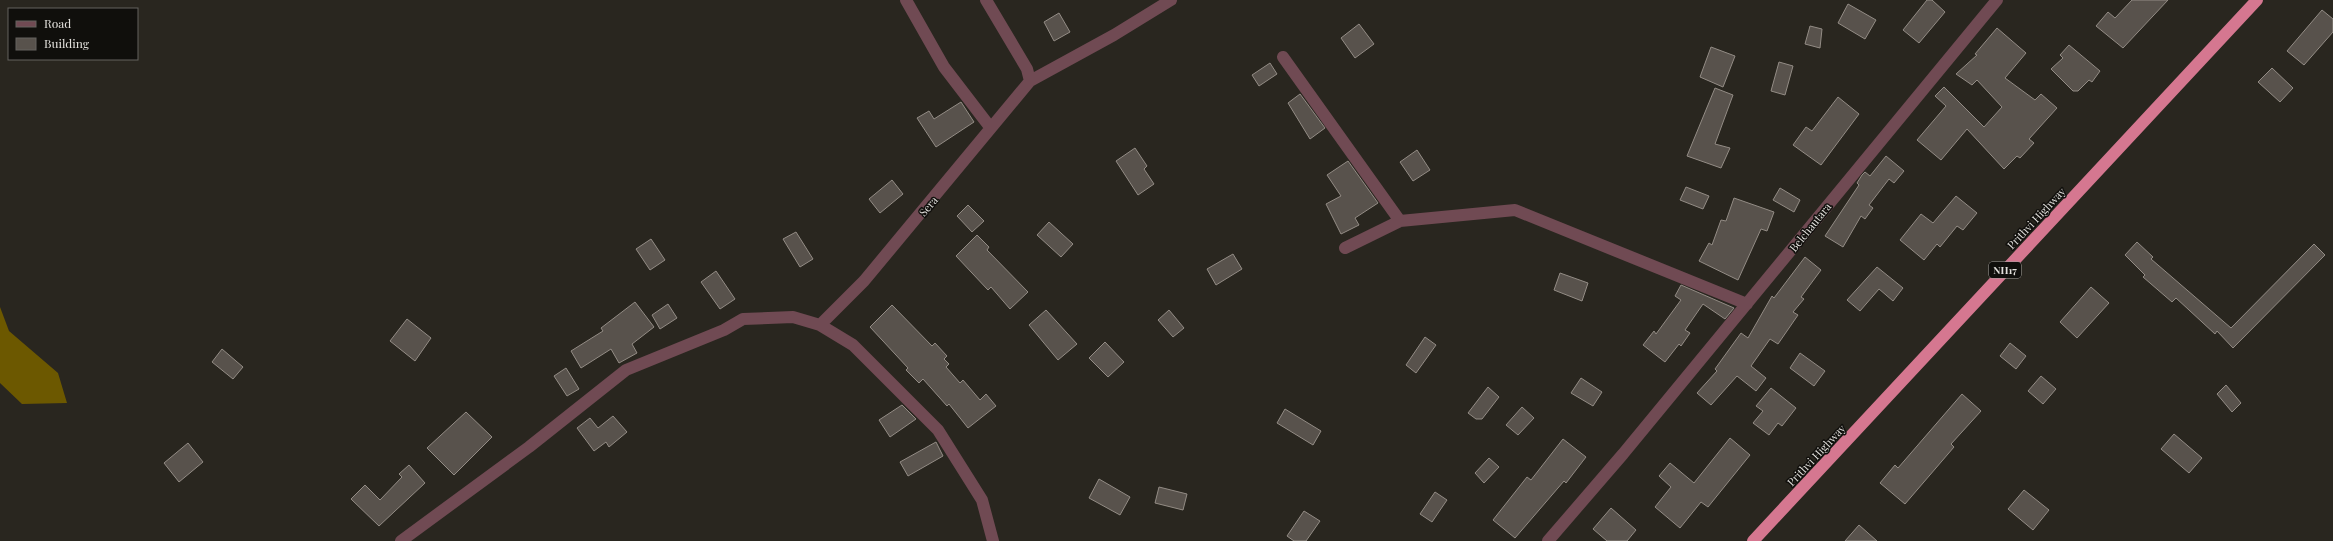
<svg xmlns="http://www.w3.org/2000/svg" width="2333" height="541" font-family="'Playfair Display',serif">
  <rect width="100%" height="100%" fill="#29261f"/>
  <path fill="#6c5800" d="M0,307L9,331L58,373L67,403L22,404L0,383Z"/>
  <path fill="#58524c" stroke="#938c85" d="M1927,0H1932L1945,12L1919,43L1903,30Z
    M2132,0H2168L2123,48L2096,26L2108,12L2115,18Z
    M1848,4L1876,20L1865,39L1838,23Z
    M2322,10L2333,19V32L2304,65L2287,51Z
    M1059,13L1070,32L1054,41L1044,22Z
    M1359,24L1374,44L1355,58L1341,38Z
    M1810,26L1822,29L1820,48L1805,44Z
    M1997,28L2026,53L2005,78L2035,100L2041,94L2057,108L2029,139L2034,143L2020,158L2017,156L2004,169L1967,129L1941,160L1917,140L1946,106L1935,96L1944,87L1984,127L2002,107L1977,80L1972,85L1956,74L1977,55L1975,54Z
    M2069,45L2100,71L2092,82L2089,80L2078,91H2073L2051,69L2063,58L2060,55Z
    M1711,47L1735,56L1723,87L1700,77Z
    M1779,62L1793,66L1785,95L1771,91Z
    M1270,63L1277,74L1259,86L1252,75Z
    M2272,68L2293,88L2280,102L2258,82Z
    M1715,88L1733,95L1715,144L1730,148L1721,168L1687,156Z
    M1300,94L1325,128L1310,139L1288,103Z
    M1838,97L1859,114L1821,165L1793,145L1806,127L1812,131Z
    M961,102L974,122L936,147L917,118L929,111L934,119Z
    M1135,148L1147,166L1144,169L1154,184L1138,195L1116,161Z
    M1417,150L1430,170L1413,181L1400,162Z
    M1886,156L1904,171L1894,183L1889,179L1869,205L1873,208L1865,219L1861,216L1843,247L1825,236L1859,185L1857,183L1862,175L1865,172L1870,176Z
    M1348,161L1378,203L1355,218L1359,225L1341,234L1326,204L1341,196L1327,175Z
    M892,180L903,194L880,213L869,199Z
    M1686,187L1709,196L1703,209L1680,200Z
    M1780,188L1800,200L1794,212L1773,200Z
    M1956,196L1977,213L1963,230L1957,226L1940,247L1937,244L1924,260L1900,240L1921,214L1933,223Z
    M1734,198L1774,212L1767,231L1761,229L1738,280L1699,261L1709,243L1712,245L1721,220L1726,221Z
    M968,205L984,221L972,232L957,216Z
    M1049,222L1073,244L1061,257L1037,235Z
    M796,232L813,259L800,267L783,239Z
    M977,235L989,247L987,250L1028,292L1010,309L991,287L988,290L956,256Z
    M651,239L665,260L650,270L636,249Z
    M2137,242L2153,257L2151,259L2231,328L2314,244L2325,255L2233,348L2217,331L2215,334L2176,298L2172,302L2143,277L2145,275L2125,255Z
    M1233,254L1242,269L1216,285L1207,269Z
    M1805,257L1821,270L1801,297L1804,299L1793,312L1798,315L1778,344L1770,339L1751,366L1766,378L1756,391L1737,376L1711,405L1697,393L1717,371L1715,369L1741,333L1748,338L1772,296L1774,298Z
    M1877,267L1903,288L1893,301L1879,289L1860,311L1847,300Z
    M716,271L735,299L720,309L701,282Z
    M1560,273L1588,283L1582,301L1554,290Z
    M1681,285L1734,308L1725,319L1703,304L1685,330L1690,333L1681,346L1679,344L1665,362L1643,345L1654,331L1656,334L1681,300L1675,296Z
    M2091,287L2109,303L2077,338L2060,322Z
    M635,302L654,327L632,344L637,353L619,363L611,349L581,368L571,351L603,331L601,328Z
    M668,304L677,318L660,329L652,315Z
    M892,305L932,346L935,343L947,356L944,359L949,364L946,367L960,383L963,380L980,400L986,394L996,406L968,428L949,404L947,406L923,379L919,383L906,370L908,368L870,327Z
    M1046,310L1077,344L1058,360L1029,325Z
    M1169,310L1184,328L1173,337L1158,320Z
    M407,319L431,338L415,361L390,341Z
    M1425,337L1436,345L1416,373L1406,365Z
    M1105,342L1124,362L1108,377L1089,358Z
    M2010,343L2026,356L2016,369L2000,356Z
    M222,349L243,367L233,379L212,362Z
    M1800,353L1825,371L1814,386L1790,368Z
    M566,368L579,389L567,396L554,376Z
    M2041,376L2056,389L2043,404L2028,391Z
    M1581,378L1602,392L1593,406L1571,393Z
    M2226,385L2241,403L2232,412L2217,394Z
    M1488,387L1499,397L1482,419H1476L1468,413Z
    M1771,388L1796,408L1782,426L1778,423L1769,435L1753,423L1763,411L1756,406Z
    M1962,394L1981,411L1951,444L1954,447L1905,504L1880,483L1895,465L1898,468Z
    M902,405L916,419L890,437L879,420Z
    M1522,407L1534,418L1518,435L1506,425Z
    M1285,409L1321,431L1313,445L1277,423Z
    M466,412L492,437L454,475L427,448Z
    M613,416L627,432L609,447L606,442L594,451L577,428L590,418L598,428Z
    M2174,434L2202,458L2189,473L2161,449Z
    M1730,438L1750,455L1708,507L1701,502L1680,528L1655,507L1671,487L1659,476L1670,463L1694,483Z
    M1563,439L1586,457L1566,483L1564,481L1515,538L1493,520L1527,477L1531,480Z
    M936,442L943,456L908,476L900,462Z
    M188,443L203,462L179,482L164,463Z
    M1489,458L1499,467L1484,483L1475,473Z
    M409,465L425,483L379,526L351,499L365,485L380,500L402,477L399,474Z
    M1099,479L1130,497L1120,515L1089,498Z
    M1159,487L1187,494L1183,510L1155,503Z
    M2024,490L2049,510L2033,530L2008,509Z
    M1435,492L1447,500L1432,522L1420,514Z
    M1611,508L1636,530L1627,541H1607L1593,529Z
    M1304,511L1320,521L1306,541H1294L1287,536Z
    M1859,525L1877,541H1845Z"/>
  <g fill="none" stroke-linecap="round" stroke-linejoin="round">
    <path stroke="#704a53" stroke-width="12" d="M906,0L944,67L990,127
      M986,0L1027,69L1030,81
      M1283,57L1400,221
      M1345,248L1400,221L1515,210L1747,304
      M820,325L864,281L1030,81L1114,35L1171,0
      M401,541L529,447L626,370L724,330L743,319L793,317L820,325L853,345L938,430L982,500L993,541
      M1548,541L1623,454L1997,0"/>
    <path stroke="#d57790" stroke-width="12" d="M1753,541L2257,0"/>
  </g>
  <g text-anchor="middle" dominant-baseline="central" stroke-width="3" stroke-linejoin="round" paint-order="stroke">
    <rect fill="#100f0c" stroke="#a3a19e" stroke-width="1" x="1989" y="262" width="32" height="16" rx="3"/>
    <g font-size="10" font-weight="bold" fill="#e2e0dc">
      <text x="2005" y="270">NH17</text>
    </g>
    <g font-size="11" fill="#e2e0dc" stroke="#100f0c">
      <text transform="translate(928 206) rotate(-50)">Sera</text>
      <text transform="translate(2036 218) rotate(-47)">Prithvi Highway</text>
      <text transform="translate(1810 227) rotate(-51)">Belchautara</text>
      <text transform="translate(1816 455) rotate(-47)">Prithvi Highway</text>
    </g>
  </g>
  <rect x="8" y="8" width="130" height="52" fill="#100f0c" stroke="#64635f"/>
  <rect x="16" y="21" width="20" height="6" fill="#704a53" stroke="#64635f"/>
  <text x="44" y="28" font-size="12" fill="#e2e0dc">Road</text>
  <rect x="16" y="38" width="20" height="12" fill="#58524c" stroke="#64635f"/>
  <text x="44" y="48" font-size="12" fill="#e2e0dc">Building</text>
</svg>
